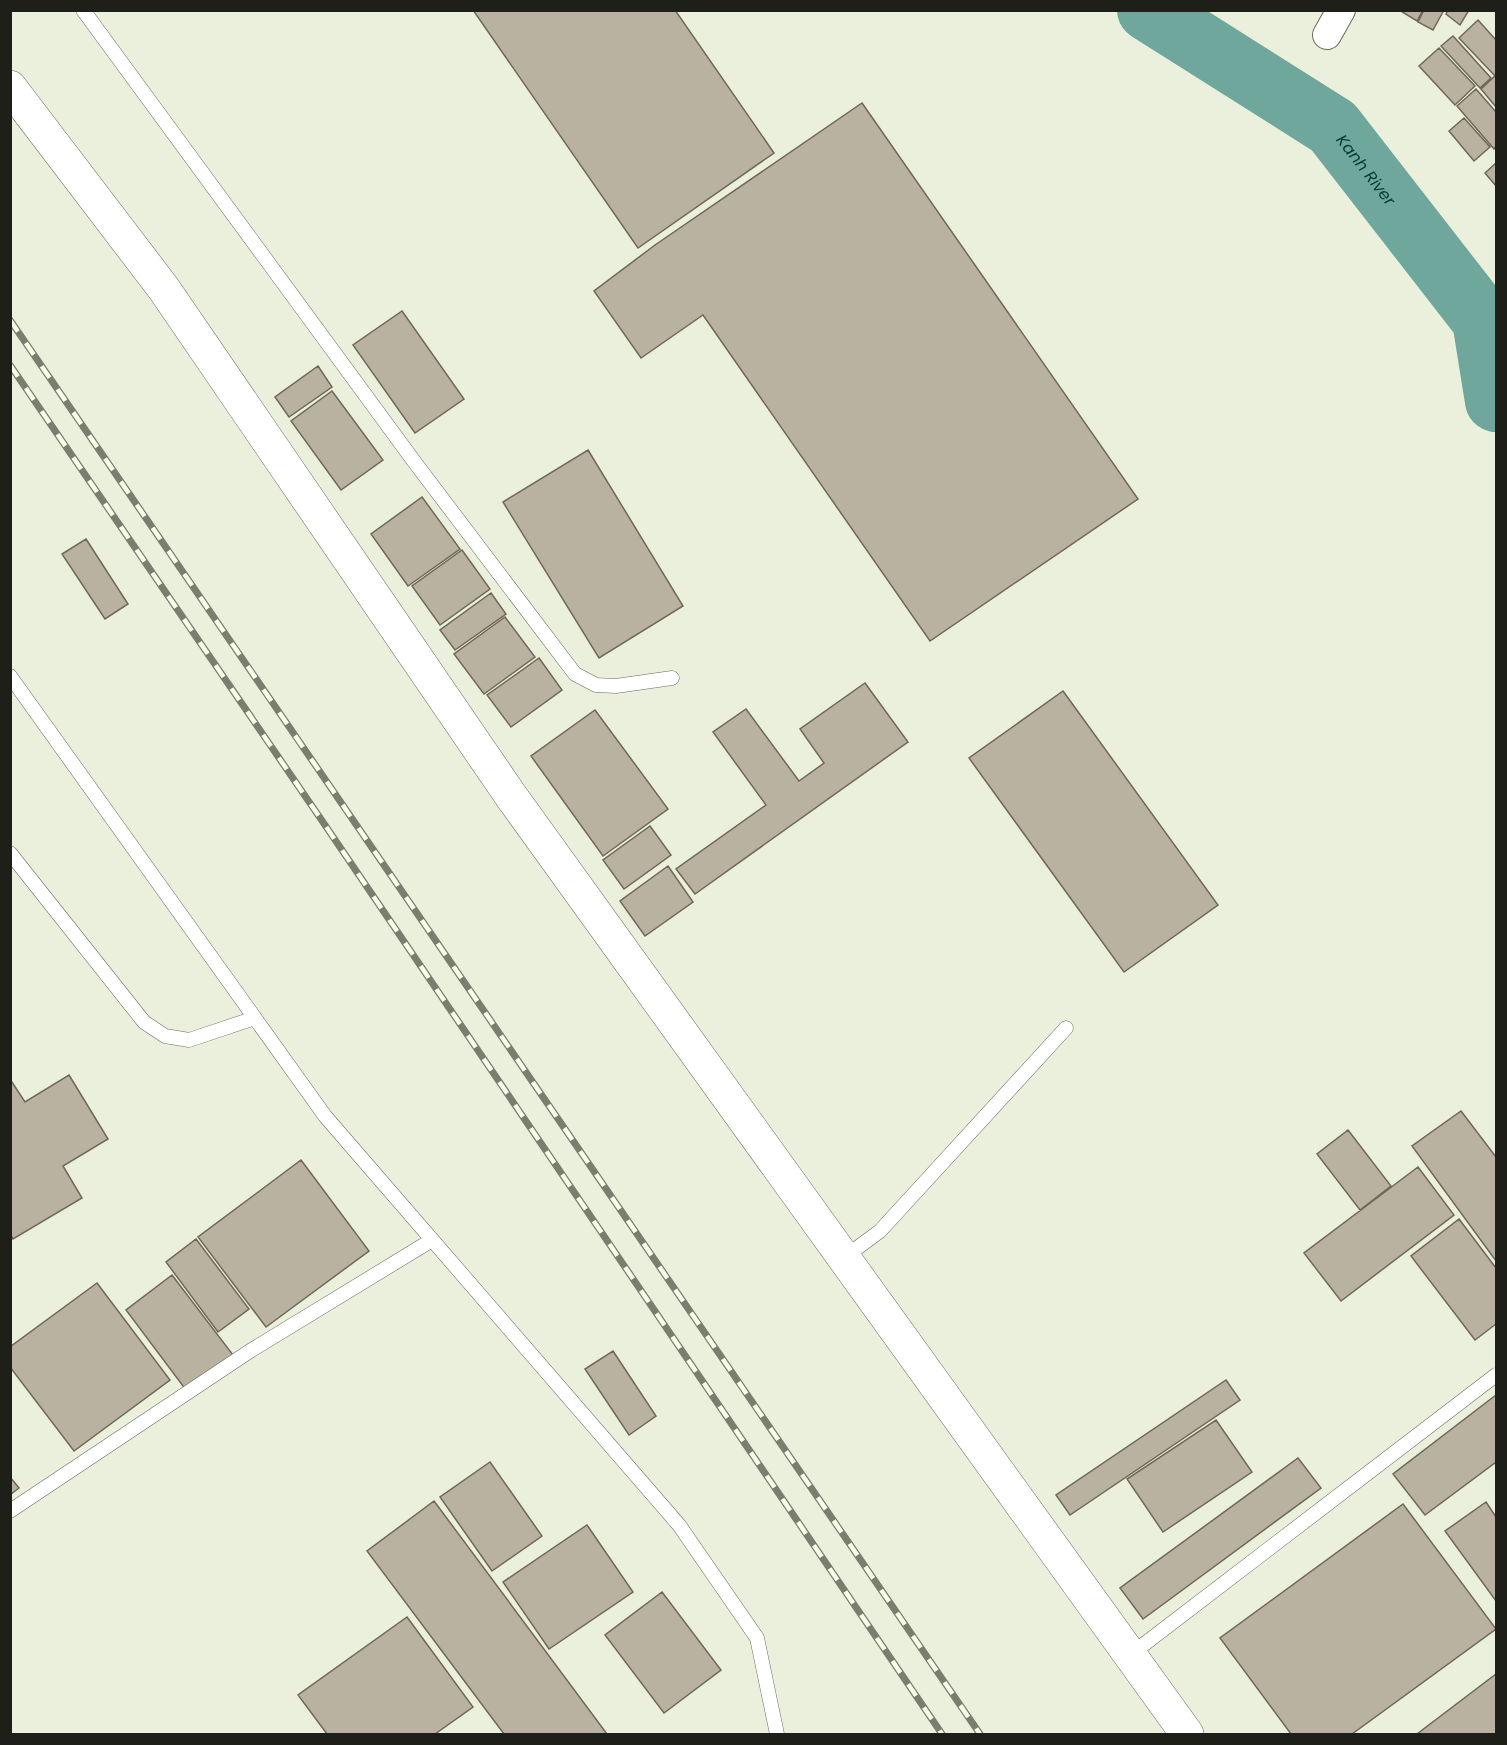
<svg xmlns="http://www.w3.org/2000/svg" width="1507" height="1745" font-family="Poppins,sans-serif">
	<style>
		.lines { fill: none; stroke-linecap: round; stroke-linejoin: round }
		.river { stroke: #6fa79c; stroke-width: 62 }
		.building { fill: #b9b2a1; stroke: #6f6859; stroke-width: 1.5 }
		.service-casing { stroke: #676b5b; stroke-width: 15 }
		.minor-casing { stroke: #676b5b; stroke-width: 30 }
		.tertiary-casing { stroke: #676b5b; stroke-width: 34 }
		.service { stroke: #fff; stroke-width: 14 }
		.minor { stroke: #fff; stroke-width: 28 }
		.tertiary { stroke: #fff; stroke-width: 33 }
		.rail-casing { stroke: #7a7e71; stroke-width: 7 }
		.rail { stroke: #f8fdea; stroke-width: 4.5; stroke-dasharray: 14; stroke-linecap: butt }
		.labels { text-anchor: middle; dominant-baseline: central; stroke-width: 4.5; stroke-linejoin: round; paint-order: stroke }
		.water-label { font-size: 16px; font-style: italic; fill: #053b33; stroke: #f8fdea }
	</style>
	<rect width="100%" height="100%" fill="#ebf0dd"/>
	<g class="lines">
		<!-- river -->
		<path class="river" id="s1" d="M1148 10 1333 127 1483 320 1496 401"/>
	</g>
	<!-- building -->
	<path class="building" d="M473 10H675L774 153 638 248Z
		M1399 10H1423L1417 21Z
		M1424 10H1444L1433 30 1418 22Z
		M1448 10H1469L1460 25 1446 14Z
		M1478 20 1496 40V75L1495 76 1459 38Z
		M1453 36 1491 78 1480 88 1441 46Z
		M1439 48 1475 86 1455 105 1419 66Z
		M1496 75V107L1481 89Z
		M1476 89 1496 112V146L1494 149 1457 106Z
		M862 103 1138 499 930 641 703 315 641 358 594 291 655 245Z
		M1464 118 1490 147 1474 161 1449 131Z
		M1496 163V186L1485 173Z
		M402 311 464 399 415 433 353 345Z
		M318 366 332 387 289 417 275 397Z
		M332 391 383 460 341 490 291 421Z
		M588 450 683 606 599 658 503 502Z
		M422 497 460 549 408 586 371 534Z
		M86 539 128 604 105 619 62 554Z
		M462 550 490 589 440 625 412 586Z
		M491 593 506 614 455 650 440 630Z
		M505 617 535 657 484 694 454 654Z
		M539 658 562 690 511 727 487 695Z
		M865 683 908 742 695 894 676 869 766 805 713 732 746 709 799 781 824 763 800 729Z
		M1063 691 1218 905 1124 972 969 758Z
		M595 710 668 809 603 856 531 756Z
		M650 826 671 855 624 889 603 860Z
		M668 866 693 902 645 936 620 901Z
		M69 1075 108 1139 63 1166 82 1198 13 1239 10 1234V1079L25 1102Z
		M1461 1111 1496 1157V1261L1412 1146Z
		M1348 1130 1391 1186 1360 1210 1317 1154Z
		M301 1160 369 1251 266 1327 198 1237Z
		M1418 1167 1454 1215 1341 1301 1304 1253Z
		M1459 1219 1496 1268V1324L1475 1340 1411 1256Z
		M196 1239 249 1309 218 1332 166 1262Z
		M172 1275 233 1355 186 1390 126 1310Z
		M97 1283 170 1380 74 1451 10 1367V1347Z
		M613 1351 656 1416 629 1435 585 1369Z
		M1226 1380 1240 1400 1070 1515 1056 1495Z
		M1496 1395V1462L1425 1515 1393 1474Z
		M1216 1420 1252 1472 1163 1532 1127 1479Z
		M1298 1458 1321 1488 1143 1619 1120 1588Z
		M490 1462 542 1536 492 1571 440 1497Z
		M10 1477 19 1488 10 1495Z
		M434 1501 607 1734H504L367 1551Z
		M1486 1502 1496 1517V1601L1445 1531Z
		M1403 1504 1496 1629 1352 1734H1291L1220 1638Z
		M587 1525 633 1592 549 1649 503 1582Z
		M662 1592 721 1670 664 1713 605 1635Z
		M407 1617 473 1707 435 1734H327L298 1695Z
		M1496 1674V1734H1417Z"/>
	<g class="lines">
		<defs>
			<path id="service" d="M83 10 413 460 575 674 596 685 616 686 672 678
				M10 676 325 1116 679 1525 757 1638 777 1734
				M10 853 144 1022 165 1036 189 1040 255 1018
				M845 1257 880 1231 1066 1028
				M10 1511 250 1351 432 1240
				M1130 1655 1496 1375"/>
			<path id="minor" d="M1327 35 1341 10"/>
			<path id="tertiary" d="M10 87 164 289 511 796 1187 1734"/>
		</defs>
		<!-- service casing -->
		<use href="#service" class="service-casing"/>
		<!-- minor casing -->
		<use href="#minor" class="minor-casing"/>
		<!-- tertiary casing -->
		<use href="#tertiary" class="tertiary-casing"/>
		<!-- service -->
		<use href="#service" class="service"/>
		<!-- minor -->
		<use href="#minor" class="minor"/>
		<!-- tertiary -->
		<use href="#tertiary" class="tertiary"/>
		<defs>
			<path id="rail" d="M10 320 980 1734
				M10 365 327 828 942 1734"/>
		</defs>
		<!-- rail casing -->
		<use href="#rail" class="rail-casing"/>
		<!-- rail -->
		<use href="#rail" class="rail"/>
	</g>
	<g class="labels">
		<!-- water labels -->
		<g class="water-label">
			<text stroke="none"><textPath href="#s1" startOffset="273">Kanh River</textPath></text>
		</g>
	</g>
	<!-- border -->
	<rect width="1507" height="1745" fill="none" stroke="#1d1f18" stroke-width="24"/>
</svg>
